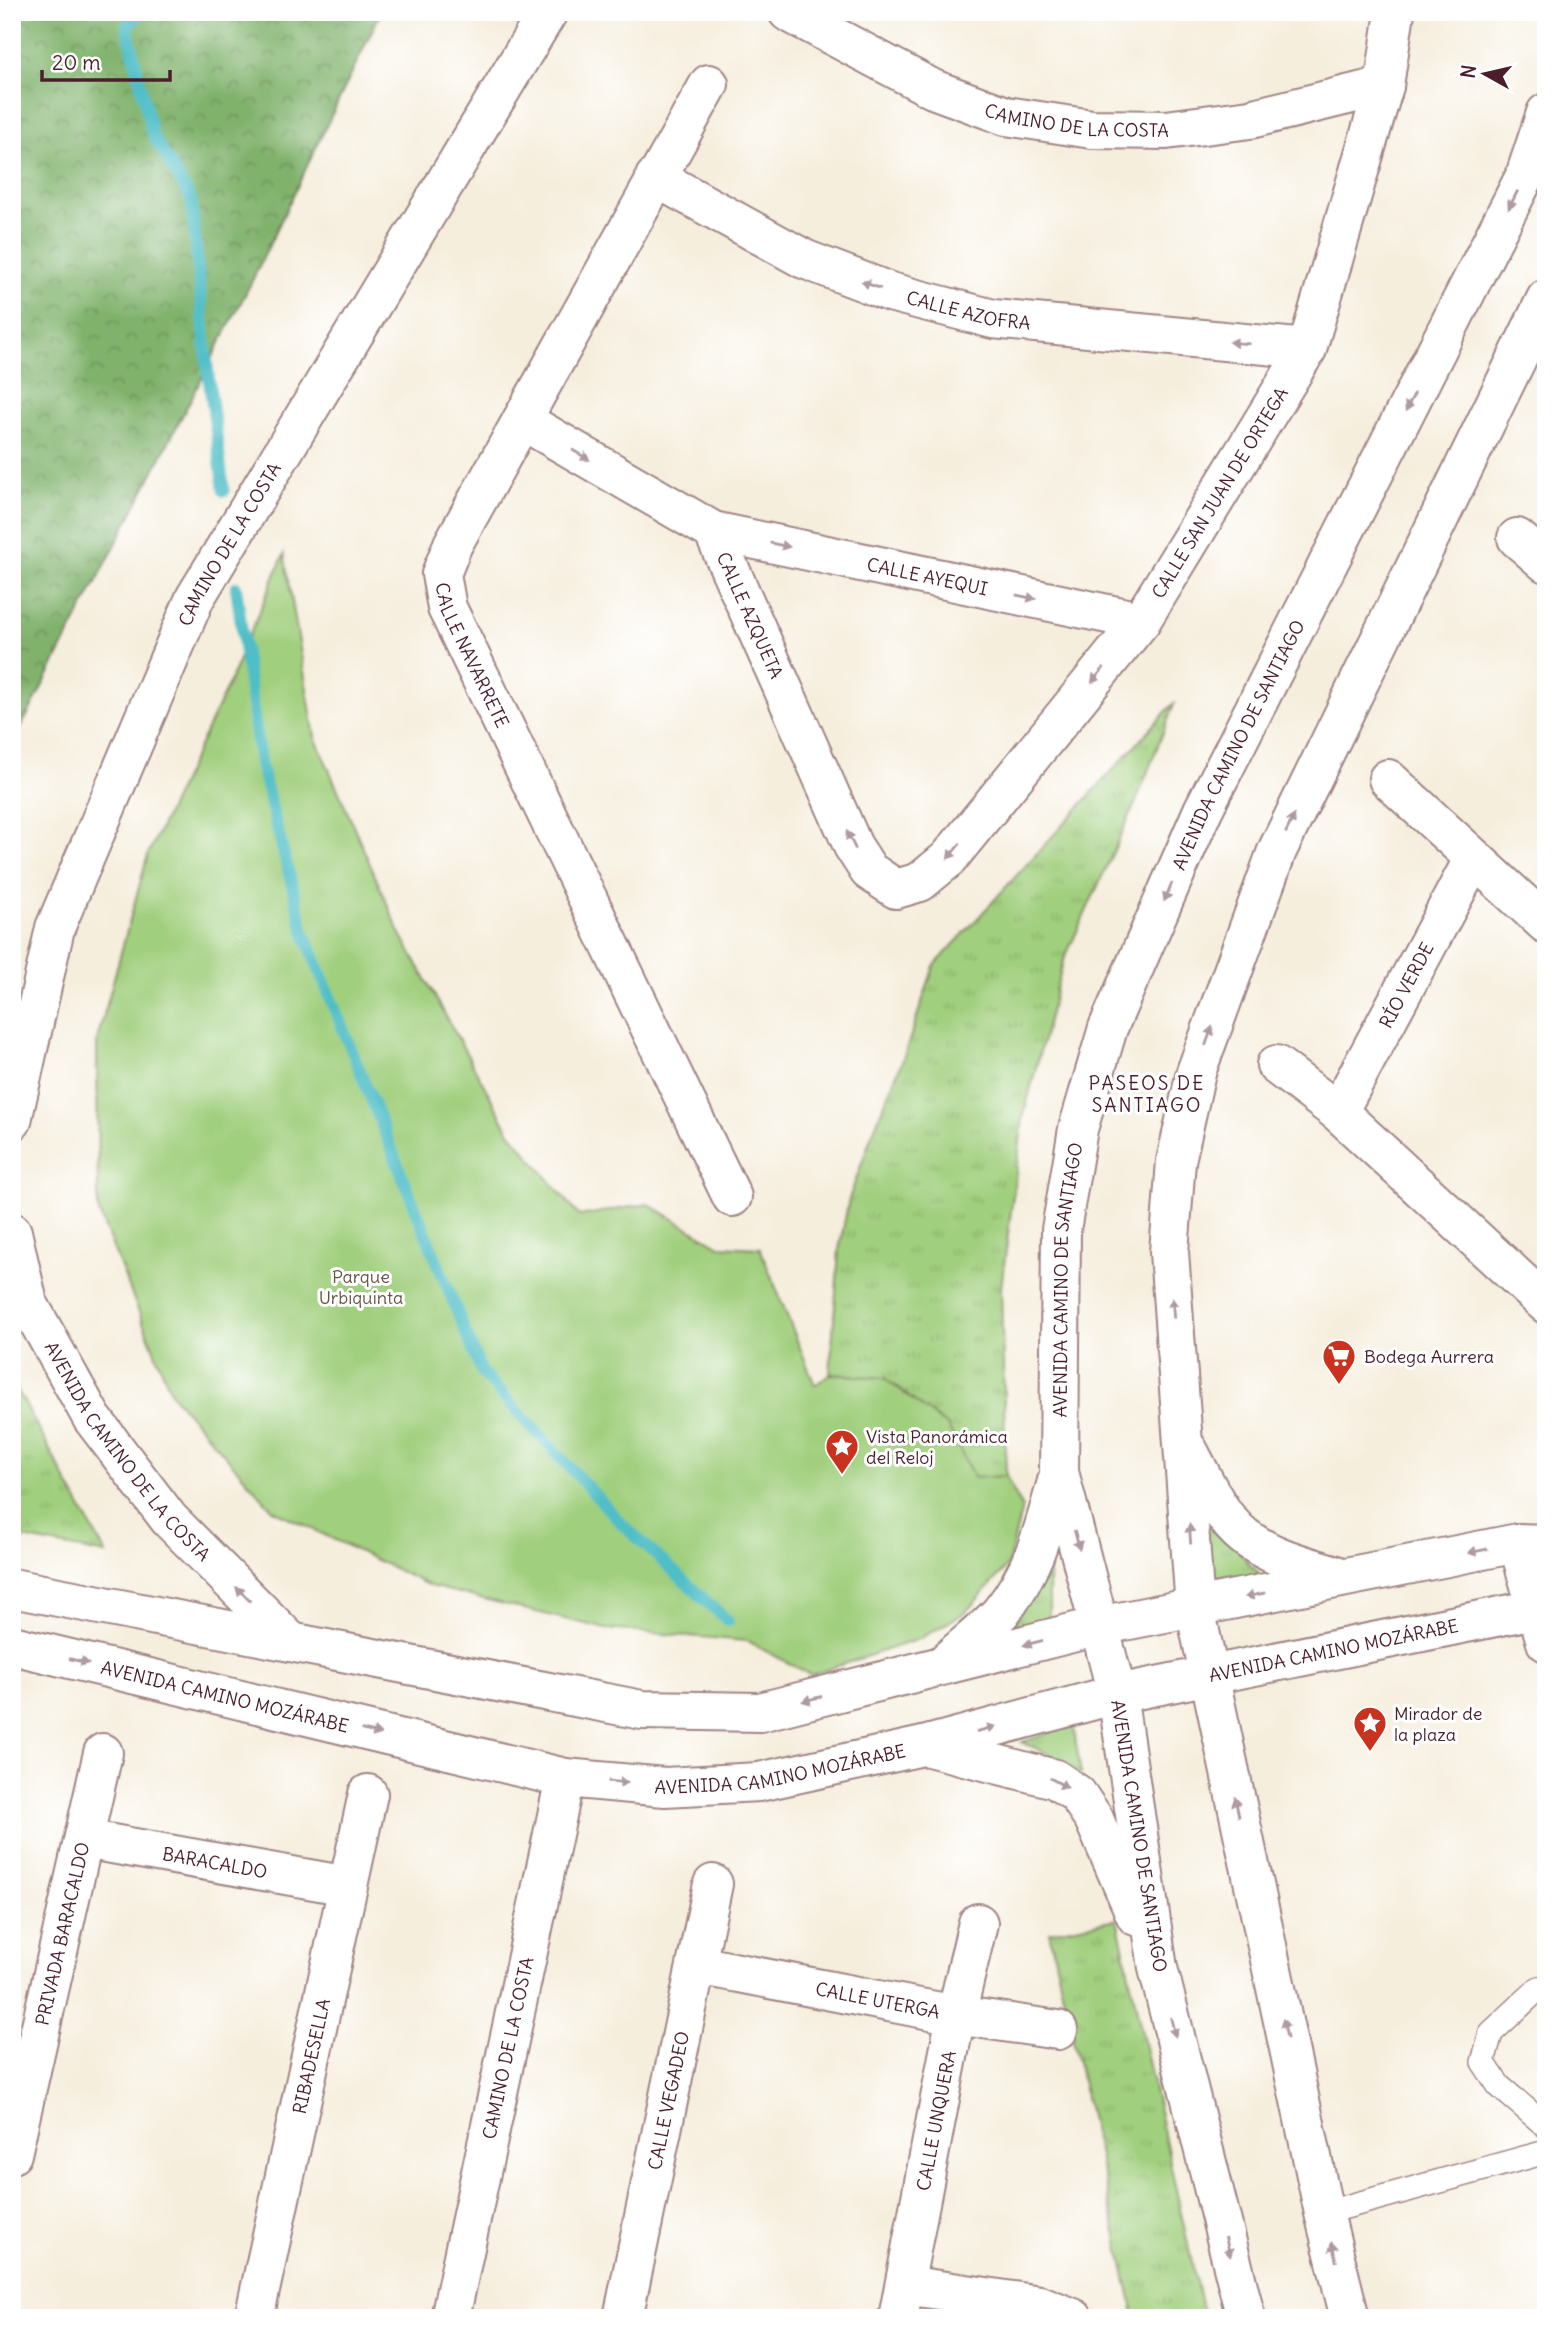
<svg xmlns="http://www.w3.org/2000/svg" width="1558" height="2330" font-family="Delius,sans-serif">
	<style>
		.grass { fill: url(#grass-tufts); stroke: #757754; stroke-width: 2 }
		.forest { fill: url(#forest-crowns); stroke: #65684c; stroke-width: 2 }
		.park { fill: #a0cf7d; stroke: #757754; stroke-width: 2 }
		.lines { fill: none; stroke-linecap: round; stroke-linejoin: round }
		.stream { stroke: #50bec7; stroke-width: 12 }
		.service-casing { stroke: #a08684; stroke-width: 26 }
		.minor-casing { stroke: #a08684; stroke-width: 42 }
		.service { stroke: #fff; stroke-width: 23 }
		.minor { stroke: #fff; stroke-width: 38 }
		.oneway { fill: #ae9aa0 }
		.labels { text-anchor: middle; dominant-baseline: central; stroke-width: 6; stroke-linejoin: round; paint-order: stroke }
		.street-label { font-size: 18px; fill: #4a1f2b; stroke: #fff }
		.park-label { font-size: 18px; fill: #645444; stroke: #fff }
		.poi-label { font-size: 18px; fill: #4a1f2b; stroke: #fff; text-anchor: start }
		.neighbourhood-label { font-size: 19px; letter-spacing: 2px; fill: #4a1f2b; stroke: #fff }
	</style>
	<defs>
		<pattern id="grass-tufts" width="24" height="20" patternUnits="userSpaceOnUse" patternTransform="scale(1.75)"><rect width="24" height="20" fill="#a0cf7d"/><path d="M3 7l-1-3M5 7V3M7 7l1-3M15 17l-1-3M17 17v-4M19 17l1-3" fill="none" stroke="#8bb16c"/></pattern>
		<pattern id="forest-crowns" width="20" height="18" patternUnits="userSpaceOnUse" patternTransform="scale(1.75)"><rect width="20" height="18" fill="#80b26c"/><path d="M2 6a3 3 0 1 1 6 0M12 15a3 3 0 1 1 6 0" fill="none" stroke="#6b9059"/></pattern>
	</defs>
	<rect width="100%" height="100%" fill="#fff"/>
	<filter id="ink" filterUnits="userSpaceOnUse"><feTurbulence type="fractalNoise" baseFrequency=".0143" numOctaves="2"/><feDisplacementMap in="SourceGraphic" scale="14" xChannelSelector="R" yChannelSelector="G"/><feConvolveMatrix kernelMatrix="1 2 1 2 8 2 1 2 1" color-interpolation-filters="sRGB"/></filter>
	<filter id="wash" filterUnits="userSpaceOnUse"><feTurbulence type="fractalNoise" baseFrequency=".00686" numOctaves="4" result="noise"/><feDisplacementMap in="SourceGraphic" scale="28" xChannelSelector="R" yChannelSelector="G"/><feGaussianBlur stdDeviation="1.57" result="paint"/><feColorMatrix in="noise" values="0 0 0 0 0 0 0 0 0 0 0 0 0 0 0 0 0 1.4 0 .05"/><feComposite in="paint" operator="in"/></filter>
	<g filter="url(#wash)">
		<rect width="100%" height="100%" fill="#f6eedd"/>
		<!-- grass -->
		<path class="grass" d="M1175 702 1135 804 1063 962 1023 1118 1001 1288 1006 1476 974 1478 948 1427 884 1378 830 1374 839 1250 849 1199 871 1137 903 1059 934 966Z
			M12 1380 106 1554 12 1536Z
			M1203 1513 1225 1535 1261 1577 1212 1591Z
			M1049 1563V1625L1006 1638Z
			M1073 1724 1081 1774 1055 1757 1022 1742Z
			M1117 1919 1204 2318H1135L1049 1932Z"/>
		<!-- forest -->
		<path class="forest" d="M12 12H381L252 281 12 745Z"/>
		<!-- park -->
		<path class="park" d="M284 554 315 737 398 929 509 1131 579 1216 648 1204 720 1246 760 1248 815 1385 830 1374 884 1378 948 1427 974 1478 1006 1476 1022 1508 1008 1565 966 1612 919 1639 811 1675 747 1641 606 1629 430 1586 273 1510 172 1395 98 1210 97 1040 148 854 229 683Z"/>
		<g class="lines">
			<!-- stream -->
			<path class="stream" d="M143 12 127 26 152 134 191 199 209 381 224 491
				M236 587 260 763 305 935 482 1373 624 1526 728 1621"/>
		</g>
	</g>
	<g filter="url(#ink)">
		<g class="lines">
			<defs>
				<path id="service" d="M1546 1987 1539 1988 1491 2033 1483 2062 1499 2086 1546 2126
					M1324 2213 1546 2152"/>
				<g id="minor">
					<path id="s1" d="M788 12 933 89 1006 116 1092 129 1166 130 1250 119 1384 86"/>
					<path id="s2" d="M709 84 453 544 441 574 447 608 732 1197"/>
					<path id="s3" d="M655 177 804 259 890 292 993 319 1307 349"/>
					<path id="s4" d="M522 420 713 531 853 846 869 871 896 889 920 882 948 859 1141 621 1307 349 1384 86 1395 12"/>
					<path id="s5" d="M713 531 1141 621"/>
					<path d="M1517 538 1546 563"/>
					<path d="M1388 779 1546 924"/>
					<path d="M1276 1065 1338 1112 1546 1304"/>
					<path id="s6" d="M1338 1112 1474 858"/>
					<path id="s7" d="M12 1121 55 928 195 598 548 12"/>
					<path id="s8" d="M12 1232 28 1303 92 1418 169 1519 291 1642"/>
					<path d="M1188 1450C1204 1479 1219 1517 1245 1537 1273 1559 1309 1566 1342 1577"/>
					<path d="M1518 1543 1546 1642"/>
					<path d="M12 1588 642 1710 760 1712 1099 1626 1518 1543 1546 1544"/>
					<path id="s9" d="M12 1645 565 1778 665 1787 759 1782 923 1746 1117 1694 1535 1609 1546 1600"/>
					<path d="M945 1663C963 1646 985 1630 1001 1612 1035 1570 1045 1524 1059 1474"/>
					<path d="M925 1746 1055 1779 1077 1794 1094 1819 1136 1916"/>
					<path id="s10" d="M84 1839 348 1886"/>
					<path id="s11" d="M697 1965 956 2015 1058 2030"/>
					<path id="s12" d="M12 2154 103 1753"/>
					<path d="M905 2285 1040 2305 1073 2318"/>
					<path id="s13" d="M254 2318 368 1794"/>
					<path id="s14" d="M450 2318 565 1778"/>
					<path id="s15" d="M623 2318 713 1884"/>
					<path id="s16" d="M898 2318 956 2015 978 1923"/>
					<path id="s17" d="M1246 2318 1158 1968 1117 1694 1059 1472 1061 1230 1078 1129 1108 1028 1203 810 1525 176 1546 113"/>
					<path d="M1350 2318 1324 2213 1195 1608 1169 1252 1176 1161 1196 1072 1277 851 1546 299"/>
				</g>
			</defs>
			<!-- service casing -->
			<use href="#service" class="service-casing"/>
			<!-- minor casing -->
			<use href="#minor" class="minor-casing"/>
			<!-- service -->
			<use href="#service" class="service"/>
			<!-- minor -->
			<use href="#minor" class="minor"/>
		</g>
		<!-- one-way arrows -->
		<defs><path id="oneway-solid" d="M-6-.8H1V-3.2L6.5 0L1 3.2V.8H-6Z" transform="scale(1.75)"/></defs>
		<g class="oneway">
			<use href="#oneway-solid" transform="translate(1513 200) rotate(117)"/>
			<use href="#oneway-solid" transform="translate(871 285) rotate(-159)"/>
			<use href="#oneway-solid" transform="translate(1239 343) rotate(-175)"/>
			<use href="#oneway-solid" transform="translate(1410 402) rotate(117)"/>
			<use href="#oneway-solid" transform="translate(581 455) rotate(30)"/>
			<use href="#oneway-solid" transform="translate(780 545) rotate(12)"/>
			<use href="#oneway-solid" transform="translate(1026 597) rotate(12)"/>
			<use href="#oneway-solid" transform="translate(1098 675) rotate(129)"/>
			<use href="#oneway-solid" transform="translate(1290 824) rotate(-64)"/>
			<use href="#oneway-solid" transform="translate(851 840) rotate(-116)"/>
			<use href="#oneway-solid" transform="translate(954 851) rotate(130)"/>
			<use href="#oneway-solid" transform="translate(1168 892) rotate(113)"/>
			<use href="#oneway-solid" transform="translate(1209 1036) rotate(-70)"/>
			<use href="#oneway-solid" transform="translate(1173 1308) rotate(-94)"/>
			<use href="#oneway-solid" transform="translate(1190 1534) rotate(-94)"/>
			<use href="#oneway-solid" transform="translate(1077 1540) rotate(75)"/>
			<use href="#oneway-solid" transform="translate(1478 1551) rotate(169)"/>
			<use href="#oneway-solid" transform="translate(243 1594) rotate(-135)"/>
			<use href="#oneway-solid" transform="translate(1255 1595) rotate(168)"/>
			<use href="#oneway-solid" transform="translate(1033 1643) rotate(166)"/>
			<use href="#oneway-solid" transform="translate(79 1661) rotate(13)"/>
			<use href="#oneway-solid" transform="translate(812 1699) rotate(166)"/>
			<use href="#oneway-solid" transform="translate(986 1729) rotate(-15)"/>
			<use href="#oneway-solid" transform="translate(371 1732) rotate(13)"/>
			<use href="#oneway-solid" transform="translate(618 1782) rotate(5)"/>
			<use href="#oneway-solid" transform="translate(1059 1783) rotate(29)"/>
			<use href="#oneway-solid" transform="translate(1237 1807) rotate(-102)"/>
			<use href="#oneway-solid" transform="translate(1173 2027) rotate(76)"/>
			<use href="#oneway-solid" transform="translate(1285 2029) rotate(-102)"/>
			<use href="#oneway-solid" transform="translate(1228 2247) rotate(76)"/>
			<use href="#oneway-solid" transform="translate(1334 2252) rotate(-104)"/>
		</g>
	</g>
	<!-- icons -->
	<defs>
		<symbol id="supermarket-pin" viewBox="-11 -11 22 30"><path d="M0 17L-7.5 6A9.5 9.5 0 1 1 7.5 6Z" fill="#c8321e" stroke="#fff"/><path d="M-6-5.5h2.5l.6 2H6L4.5 2H-2.5L-4.4-4H-6ZM-1.5 3.2a1.3 1.3 0 1 0 .1 0ZM3 3.2a1.3 1.3 0 1 0 .1 0Z" fill="#fff"/></symbol>
		<symbol id="sight-pin" viewBox="-11 -11 22 30"><path d="M0 17L-7.5 6A9.5 9.5 0 1 1 7.5 6Z" fill="#c8321e" stroke="#fff"/><path d="M0-6L1.8-2.2L6-1.7L2.9 1.2L3.7 5.4L0 3.3L-3.7 5.4L-2.9 1.2L-6-1.7L-1.8-2.2Z" fill="#fff"/></symbol>
	</defs>
	<g fill-rule="evenodd">
		<use href="#supermarket-pin" x="1320" y="1337" width="38" height="52"/>
		<use href="#sight-pin" x="823" y="1427" width="38" height="52"/>
		<use href="#sight-pin" x="1351" y="1704" width="38" height="52"/>
	</g>
	<g class="labels">
		<!-- street labels -->
		<g class="street-label">
			<text stroke="none"><textPath href="#s1" startOffset="313">CAMINO DE LA COSTA</textPath></text>
			<text stroke="none"><textPath href="#s3" startOffset="343">CALLE AZOFRA</textPath></text>
			<text stroke="none"><textPath href="#s4" startOffset="1146">CALLE SAN JUAN DE ORTEGA</textPath></text>
			<text stroke="none"><textPath href="#s7" startOffset="620">CAMINO DE LA COSTA</textPath></text>
			<text stroke="none"><textPath href="#s5" startOffset="219">CALLE AYEQUI</textPath></text>
			<text stroke="none"><textPath href="#s4" startOffset="313">CALLE AZQUETA</textPath></text>
			<text stroke="none"><textPath href="#s2" startOffset="646">CALLE NAVARRETE</textPath></text>
			<text stroke="none"><textPath href="#s17" startOffset="1629">AVENIDA CAMINO DE SANTIAGO</textPath></text>
			<text stroke="none"><textPath href="#s6" startOffset="144">RÍO VERDE</textPath></text>
			<text stroke="none"><textPath href="#s17" startOffset="1060">AVENIDA CAMINO DE SANTIAGO</textPath></text>
			<text stroke="none"><textPath href="#s8" startOffset="252">AVENIDA CAMINO DE LA COSTA</textPath></text>
			<text stroke="none"><textPath href="#s9" startOffset="1353">AVENIDA CAMINO MOZÁRABE</textPath></text>
			<text stroke="none"><textPath href="#s9" startOffset="219">AVENIDA CAMINO MOZÁRABE</textPath></text>
			<text stroke="none"><textPath href="#s9" startOffset="786">AVENIDA CAMINO MOZÁRABE</textPath></text>
			<text transform="translate(1139 1836) rotate(81)">AVENIDA CAMINO DE SANTIAGO</text>
			<text stroke="none"><textPath href="#s10" startOffset="133">BARACALDO</textPath></text>
			<text stroke="none"><textPath href="#s12" startOffset="226">PRIVADA BARACALDO</textPath></text>
			<text stroke="none"><textPath href="#s11" startOffset="184">CALLE UTERGA</textPath></text>
			<text stroke="none"><textPath href="#s14" startOffset="276">CAMINO DE LA COSTA</textPath></text>
			<text stroke="none"><textPath href="#s13" startOffset="268">RIBADESELLA</textPath></text>
			<text stroke="none"><textPath href="#s15" startOffset="222">CALLE VEGADEO</textPath></text>
			<text stroke="none"><textPath href="#s16" startOffset="201">CALLE UNQUERA</textPath></text>
		</g>
		<!-- park labels -->
		<g class="park-label">
			<text x="361" y="1276">Parque<tspan x="361" dy="21">Urbiquinta</tspan></text>
		</g>
		<!-- poi labels -->
		<g class="poi-label">
			<text x="1364" y="1356">Bodega Aurrera</text>
			<text x="866" y="1436">Vista Panorámica<tspan x="866" dy="21">del Reloj</tspan></text>
			<text x="1394" y="1713">Mirador de<tspan x="1394" dy="21">la plaza</tspan></text>
		</g>
		<!-- neighbourhood labels -->
		<g class="neighbourhood-label">
			<text x="1147" y="1083">PASEOS DE<tspan x="1147" dy="22">SANTIAGO</tspan></text>
		</g>
	</g>
	<!-- margin -->
	<rect width="1558" height="2330" fill="none" stroke="#fff" stroke-width="42"/>
	<!-- north arrow -->
	<g transform="translate(1485 74) rotate(278)" stroke="#ffffff" stroke-width="5" paint-order="stroke">
	<path d="M0-5L12 26L0 18L-12 26Z" fill="#4a1f2b"/>
	<text y="-10" font-size="19" font-weight="bold" text-anchor="middle" fill="#4a1f2b">N</text>
	</g>
	<!-- scale -->
	<path d="M42 70v10h128v-10" fill="none" stroke="#4a1f2b" stroke-width="3.5"/>
	<text x="52" y="70" font-size="21" fill="#4a1f2b" stroke="#ffffff" stroke-width="5" paint-order="stroke">20 m</text>
</svg>
